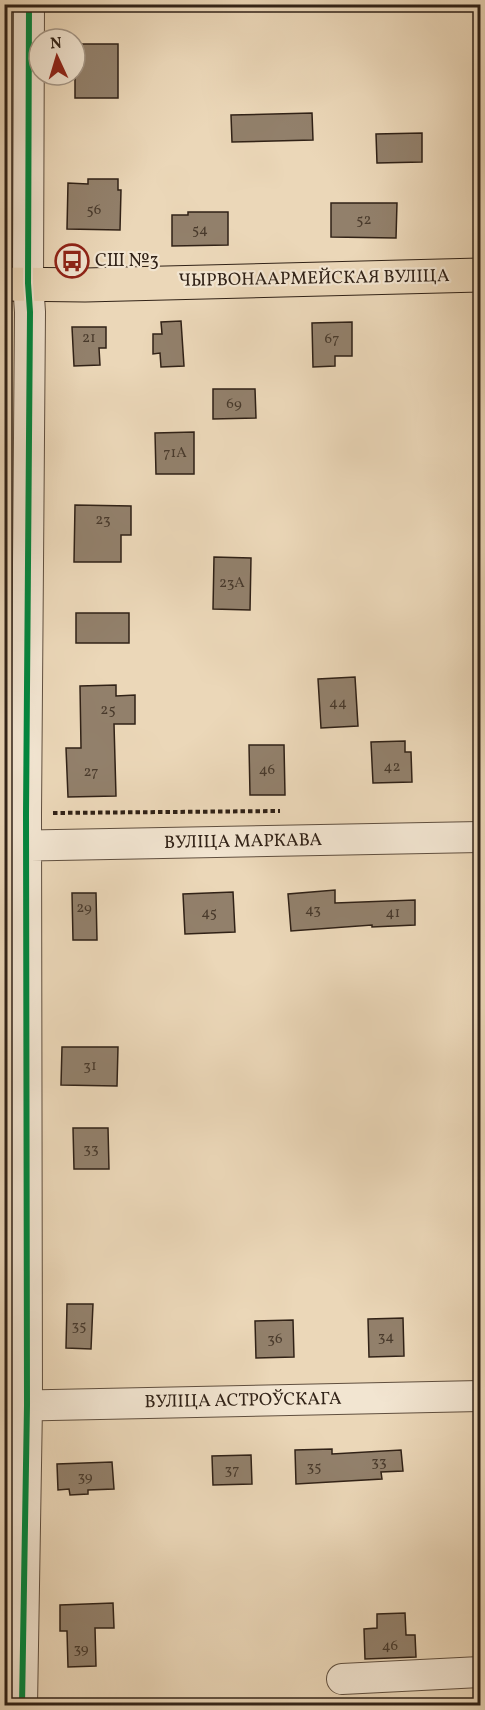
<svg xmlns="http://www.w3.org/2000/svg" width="485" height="1710" font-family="Vollkorn,serif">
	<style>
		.building { fill: #92806b; stroke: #312217; stroke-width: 1.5 }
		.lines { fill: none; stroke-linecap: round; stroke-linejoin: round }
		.minor-casing { stroke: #604f3f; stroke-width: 32 }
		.major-casing { stroke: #312217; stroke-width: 35 }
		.path { stroke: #312217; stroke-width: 4; stroke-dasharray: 4.5 3; stroke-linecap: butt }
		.minor { stroke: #f2e5d1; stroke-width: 30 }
		.major { stroke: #ebd7b8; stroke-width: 33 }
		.cycleway-casing { stroke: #f2e5d1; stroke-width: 10 }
		.cycleway { stroke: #00873e; stroke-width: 6 }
		.labels { text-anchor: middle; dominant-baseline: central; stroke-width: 4.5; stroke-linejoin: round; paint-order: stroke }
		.number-label { font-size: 15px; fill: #493a2c }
		.poi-label { font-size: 18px; fill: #312217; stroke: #f2e5d1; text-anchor: start }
		.street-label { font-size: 18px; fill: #312217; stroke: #f2e5d1 }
	</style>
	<rect width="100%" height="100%" fill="#ebd7b8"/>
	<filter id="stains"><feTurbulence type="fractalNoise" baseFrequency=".00333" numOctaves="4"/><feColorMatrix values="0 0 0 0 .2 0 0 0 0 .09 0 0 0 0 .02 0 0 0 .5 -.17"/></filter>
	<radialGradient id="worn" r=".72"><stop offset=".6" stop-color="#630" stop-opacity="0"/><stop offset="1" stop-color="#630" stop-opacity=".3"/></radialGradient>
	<!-- building -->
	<path class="building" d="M75 44H118V98H75Z
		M312 113 313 140 232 142 231 115Z
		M422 133V162L377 163 376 134Z
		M88 179H118V190H121L120 230 67 229 68 183 88 184Z
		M331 203H397L396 238 331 237Z
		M188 212H228V245L172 246V215H188Z
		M181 321 184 366 161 367 160 353 153 354V334H162L161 322Z
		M352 322V356H335V366L313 367 312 323Z
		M72 327H106V348H99L100 365 74 366Z
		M213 389H255L256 418 213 419Z
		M194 432V474H156L155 433Z
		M75 505 131 506V535H121V562H74Z
		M214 557 251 558 250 610 213 609Z
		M76 613H129V643H76Z
		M355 677 358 726 321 728 318 679Z
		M116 685V696L135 695V724H114L116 796 68 797 66 748H81L80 686Z
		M405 741V752H411L412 782 373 783 371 742Z
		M249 745H284L285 795H250Z
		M335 890V903L415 900V925L372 927V925L291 931 288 894Z
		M233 892 235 932 185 934 183 894Z
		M72 893H96L97 940H73Z
		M62 1047H118L117 1086 61 1085Z
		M73 1128H108L109 1169H74Z
		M67 1304H93L91 1349 66 1348Z
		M403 1318 404 1356 369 1357 368 1319Z
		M293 1320 294 1357 256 1358 255 1321Z
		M332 1449V1454L401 1450 403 1471 381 1472 382 1479 296 1484 295 1450Z
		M251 1455 252 1484 213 1485 212 1456Z
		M112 1462 114 1489 88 1490V1494L70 1495 69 1489 58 1490 57 1464Z
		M113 1603 114 1628H95L96 1666 68 1667 67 1631H60V1605Z
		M405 1613 406 1635H415L416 1657 365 1659 364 1629 377 1628V1614Z"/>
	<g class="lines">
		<defs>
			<path id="minor" d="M4 846 480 837
				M4 1406 480 1396
				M342 1679 480 1672
				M22 1706 27 1405 26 814 30 312 28 283 29 4"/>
			<path id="major" d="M4 284 85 285 480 275"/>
		</defs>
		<!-- minor casing -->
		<use href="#minor" class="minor-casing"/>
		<!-- major casing -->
		<use href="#major" class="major-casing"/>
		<!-- path -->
		<path class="path" d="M53 813 280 811"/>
		<!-- minor -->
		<use href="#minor" class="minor"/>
		<!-- major -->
		<use href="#major" class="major"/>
		<defs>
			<path id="cycleway" d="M22 1706 27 1405 26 814 30 312 28 283 29 4"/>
		</defs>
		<!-- cycleway casing -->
		<use href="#cycleway" class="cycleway-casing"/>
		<!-- cycleway -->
		<use href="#cycleway" class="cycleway"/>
	</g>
	<!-- icons -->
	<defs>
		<symbol id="bus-ring" viewBox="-11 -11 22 22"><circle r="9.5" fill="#f2e5d1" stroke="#8f2418" stroke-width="1.5"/><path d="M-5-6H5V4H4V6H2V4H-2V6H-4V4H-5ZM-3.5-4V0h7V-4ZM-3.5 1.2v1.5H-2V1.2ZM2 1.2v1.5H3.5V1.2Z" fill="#8f2418"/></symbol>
	</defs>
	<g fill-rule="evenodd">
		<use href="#bus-ring" x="53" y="242" width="38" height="38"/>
	</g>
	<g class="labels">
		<!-- number labels -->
		<g class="number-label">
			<text x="94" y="210">56</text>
			<text x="364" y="220">52</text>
			<text x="200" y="230">54</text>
			<text x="89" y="338">21</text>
			<text x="332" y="339">67</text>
			<text x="234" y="404">69</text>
			<text x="175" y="453">71А</text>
			<text x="103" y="520">23</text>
			<text x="232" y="583">23А</text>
			<text x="338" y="703">44</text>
			<text x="108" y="710">25</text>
			<text x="392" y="767">42</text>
			<text x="267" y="770">46</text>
			<text x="91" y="772">27</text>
			<text x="84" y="908">29</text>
			<text x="313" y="910">43</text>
			<text x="209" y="913">45</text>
			<text x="393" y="913">41</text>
			<text x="90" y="1066">31</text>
			<text x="91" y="1149">33</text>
			<text x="79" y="1326">35</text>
			<text x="386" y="1337">34</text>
			<text x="275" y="1339">36</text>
			<text x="379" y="1462">33</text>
			<text x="314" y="1467">35</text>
			<text x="232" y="1470">37</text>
			<text x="85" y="1477">39</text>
			<text x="390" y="1646">46</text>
			<text x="81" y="1649">39</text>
		</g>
		<!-- poi labels -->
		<g class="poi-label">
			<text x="95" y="261">СШ №3</text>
		</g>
		<!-- street labels -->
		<g class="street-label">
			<text transform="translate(314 279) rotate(-1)">ЧЫРВОНААРМЕЙСКАЯ ВУЛІЦА</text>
			<text transform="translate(243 842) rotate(-1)">ВУЛІЦА МАРКАВА</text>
			<text transform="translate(243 1401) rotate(-1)">ВУЛІЦА АСТРОЎСКАГА</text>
		</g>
	</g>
	<!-- margin -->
	<rect width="485" height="1710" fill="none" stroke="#ebd7b8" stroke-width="24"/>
	<rect x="6" y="6" width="473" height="1698" fill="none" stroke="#312217" stroke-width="3"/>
	<rect x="12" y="12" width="461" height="1686" fill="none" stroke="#312217" stroke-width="1.5"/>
	<!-- north arrow -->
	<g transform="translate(57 57) rotate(356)"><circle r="28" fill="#f2e5d1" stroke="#a59787" stroke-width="1.5"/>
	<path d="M0-4.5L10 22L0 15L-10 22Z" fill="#8f2418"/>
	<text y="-9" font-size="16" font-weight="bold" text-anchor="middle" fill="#312217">N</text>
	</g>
	<rect width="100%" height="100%" filter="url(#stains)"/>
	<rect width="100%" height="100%" fill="url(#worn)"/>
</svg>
